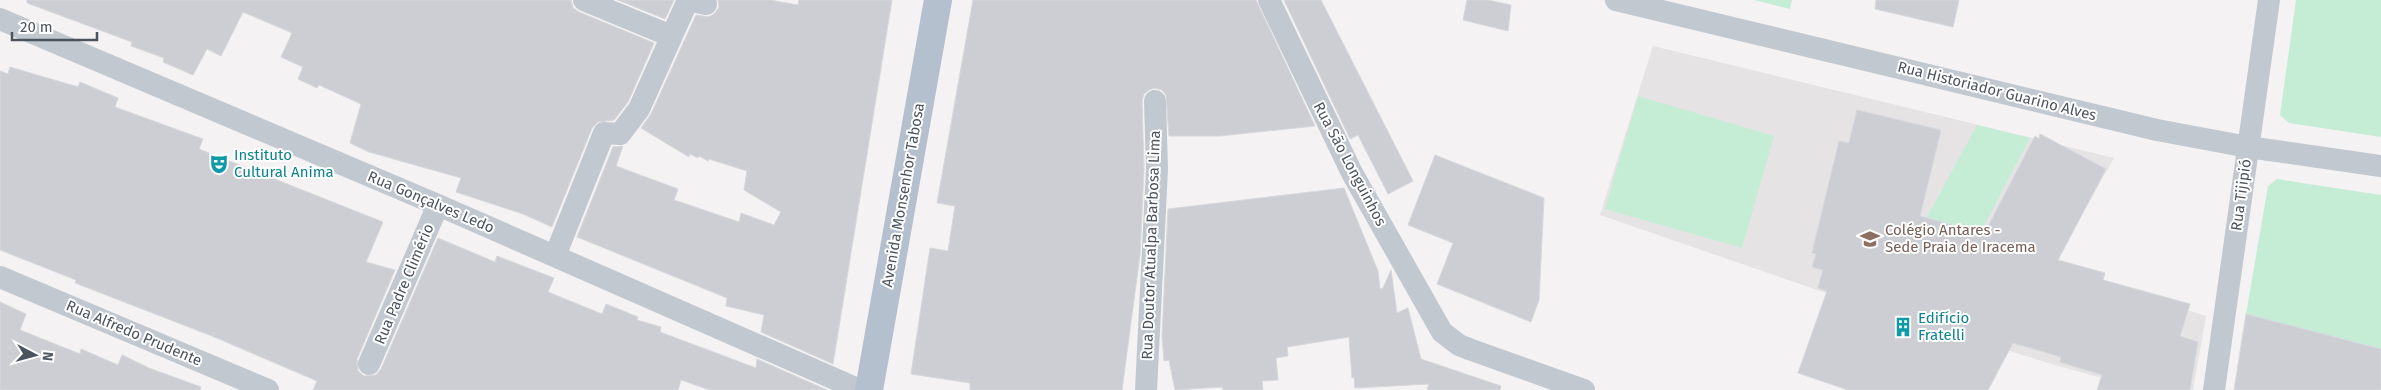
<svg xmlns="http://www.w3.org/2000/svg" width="2381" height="390" font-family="'Fira Sans',sans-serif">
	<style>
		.education { fill: #e5e3e3 }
		.green { fill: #c5edd6 }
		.building { fill: #ccced4; stroke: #d6d8dc }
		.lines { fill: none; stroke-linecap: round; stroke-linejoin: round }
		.street { stroke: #c1c8cf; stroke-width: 22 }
		.primary { stroke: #b4c0ce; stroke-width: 28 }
		.labels { text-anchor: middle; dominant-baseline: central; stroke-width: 4; stroke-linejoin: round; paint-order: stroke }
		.street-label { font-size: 15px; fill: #4b545e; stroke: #fff }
		.culture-label { font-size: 15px; fill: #0d838f; stroke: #fff; text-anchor: start }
		.education-label { font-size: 15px; fill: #785e54; stroke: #fff; text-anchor: start }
	</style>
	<rect width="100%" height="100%" fill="#f4f2f2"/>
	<!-- education -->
	<path class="education" d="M1653 46 2114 158 2052 267 2206 316 2193 390H2144L2055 365 1861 305 1600 215Z"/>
	<!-- green -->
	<path class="green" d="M1754 0H1792L1790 9Z
		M2296 0H2381V137L2289 123 2280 115Z
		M1638 96 1774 136 1742 248 1605 209Z
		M1977 125 2030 138 1977 239 1927 217Z
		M2277 179 2381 195V349L2246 314 2268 186Z"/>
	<!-- building -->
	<path class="building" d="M27 0H571L573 8 579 12 654 43 628 102 614 120 598 122 592 128 552 227 523 214 456 192 461 178 369 152 350 143 361 104 319 85 317 88 298 79 303 67 281 57 292 33 243 12 221 56 207 49 193 75 163 62 164 58 131 46 132 42 27 3Z
		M618 0H674L665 19Z
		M718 0H770L798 5 799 0H892L833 364 761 332 764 315 726 306 727 298 577 237 613 147 623 146 616 166 678 189 674 200 739 222 741 213 774 225 781 212 744 190 747 171 709 159 708 161 699 156 698 158 690 154 689 157 641 128 651 114 696 15 709 17 715 13 719 7Z
		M973 0H1256L1315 126 1220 136H1169L1166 95 1162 90 1155 88 1149 90 1144 94 1142 101 1144 169 1140 255 1122 390H970V383L911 374 930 248 948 251 955 206 937 203Z
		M1284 0H1321L1413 181 1388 194 1358 135 1350 139Z
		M1467 0H1488L1511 5 1508 31 1463 20Z
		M1876 0H1959L1953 27 1875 9Z
		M10 67 78 87 80 82 118 98 115 107 203 139 199 149 383 222 366 262 395 270 357 359 358 371 364 376 376 375 381 369 438 238 495 262 497 256 554 278 548 292 602 314 606 304 638 317 637 320 661 327 660 332 756 368 757 359 827 390H710L681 380 678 390H313L317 381 212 336 75 283 76 280 0 250V71L8 74Z
		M1857 110 1941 130 1920 216 1984 234 2035 136 2039 139 2040 134 2106 169 2058 260 2105 273 2103 280 2190 304 2180 336 2198 342 2190 390H2097L2102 375 2060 362 2061 357 2013 343 1988 390H1848L1798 373 1827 291 1818 288 1823 270 1812 267 1816 254 1812 253 1839 141 1849 143Z
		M1435 155 1544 198 1539 300 1531 322 1437 284 1453 243 1408 225Z
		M1344 188 1378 271 1380 289 1383 288 1391 270 1397 313 1408 308 1421 359 1501 386 1500 390H1427L1429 384 1355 388 1354 377 1352 378 1349 337 1287 347 1288 356 1276 358 1278 380 1262 381 1263 390H1223L1222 387 1175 390 1169 360 1164 361 1162 336 1168 209Z
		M0 302 26 314 20 330 80 354 81 349 118 365 122 355 149 368 201 387 200 390H0Z
		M2246 314 2381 349V390H2234Z"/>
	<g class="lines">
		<!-- street -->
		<path class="street" d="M584 0 671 36
			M1269 0 1352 173 1442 332 1459 345 1469 349 1584 390
			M1616 0 2157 130 2248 147 2381 166
			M0 19 438 205 860 390
			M555 256 604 133 620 134 639 109 688 0 706 4
			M0 277 268 390
			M369 364 438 205
			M1146 390 1157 169 1155 101
			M2214 390 2269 0"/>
		<!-- primary -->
		<path class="primary" d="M869 390 938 0"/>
	</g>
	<!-- icons -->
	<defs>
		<symbol id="theatre-bare" viewBox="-9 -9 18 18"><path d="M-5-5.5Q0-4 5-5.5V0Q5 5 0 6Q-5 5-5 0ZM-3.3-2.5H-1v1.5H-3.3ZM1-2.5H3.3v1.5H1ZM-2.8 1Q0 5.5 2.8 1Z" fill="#0f9aa8" stroke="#fff" stroke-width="2.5" paint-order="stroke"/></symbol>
		<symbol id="school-bare" viewBox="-9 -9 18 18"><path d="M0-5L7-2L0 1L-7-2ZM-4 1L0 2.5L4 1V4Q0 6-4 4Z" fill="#8d6e63" stroke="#fff" stroke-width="2.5" paint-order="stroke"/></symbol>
		<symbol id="building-bare" viewBox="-9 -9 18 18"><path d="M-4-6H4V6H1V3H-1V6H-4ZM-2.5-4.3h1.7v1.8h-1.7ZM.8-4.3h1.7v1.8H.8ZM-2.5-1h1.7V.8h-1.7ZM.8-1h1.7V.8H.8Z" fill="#0f9aa8" stroke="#fff" stroke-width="2.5" paint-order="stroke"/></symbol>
	</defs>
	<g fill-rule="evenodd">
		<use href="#theatre-bare" x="205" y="150" width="28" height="28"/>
		<use href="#school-bare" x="1856" y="225" width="28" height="28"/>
		<use href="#building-bare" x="1889" y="313" width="28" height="28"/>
	</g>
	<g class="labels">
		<!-- street labels -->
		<g class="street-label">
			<text transform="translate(1997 91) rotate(14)">Rua Historiador Guarino Alves</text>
			<text transform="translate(1350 164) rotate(62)">Rua São Longuinhos</text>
			<text transform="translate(903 195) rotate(-80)">Avenida Monsenhor Tabosa</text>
			<text transform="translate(2241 195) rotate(-82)">Rua Tijipió</text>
			<text transform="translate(431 202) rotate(23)">Rua Gonçalves Ledo</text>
			<text transform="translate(1151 245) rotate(-88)">Rua Doutor Atualpa Barbosa Lima</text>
			<text transform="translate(404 284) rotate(-67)">Rua Padre Climério</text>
			<text transform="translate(134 333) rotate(23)">Rua Alfredo Prudente</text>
		</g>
		<!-- culture labels -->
		<g class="culture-label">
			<text x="234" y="155">Instituto<tspan x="234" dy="17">Cultural Anima</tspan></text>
			<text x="1918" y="318">Edifício<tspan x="1918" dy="17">Fratelli</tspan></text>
		</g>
		<!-- education labels -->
		<g class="education-label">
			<text x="1885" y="230">Colégio Antares -<tspan x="1885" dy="17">Sede Praia de Iracema</tspan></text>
		</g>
	</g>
	<!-- north arrow -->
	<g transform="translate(35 355) rotate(96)" stroke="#ffffff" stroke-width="4" paint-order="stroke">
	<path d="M0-4L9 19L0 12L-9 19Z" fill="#4b545e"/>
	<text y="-8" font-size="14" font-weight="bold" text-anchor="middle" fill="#4b545e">N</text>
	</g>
	<!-- scale -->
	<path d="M12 32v8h85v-8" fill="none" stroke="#4b545e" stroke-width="2.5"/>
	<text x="20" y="32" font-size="15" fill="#4b545e" stroke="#ffffff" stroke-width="4" paint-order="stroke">20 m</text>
</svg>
